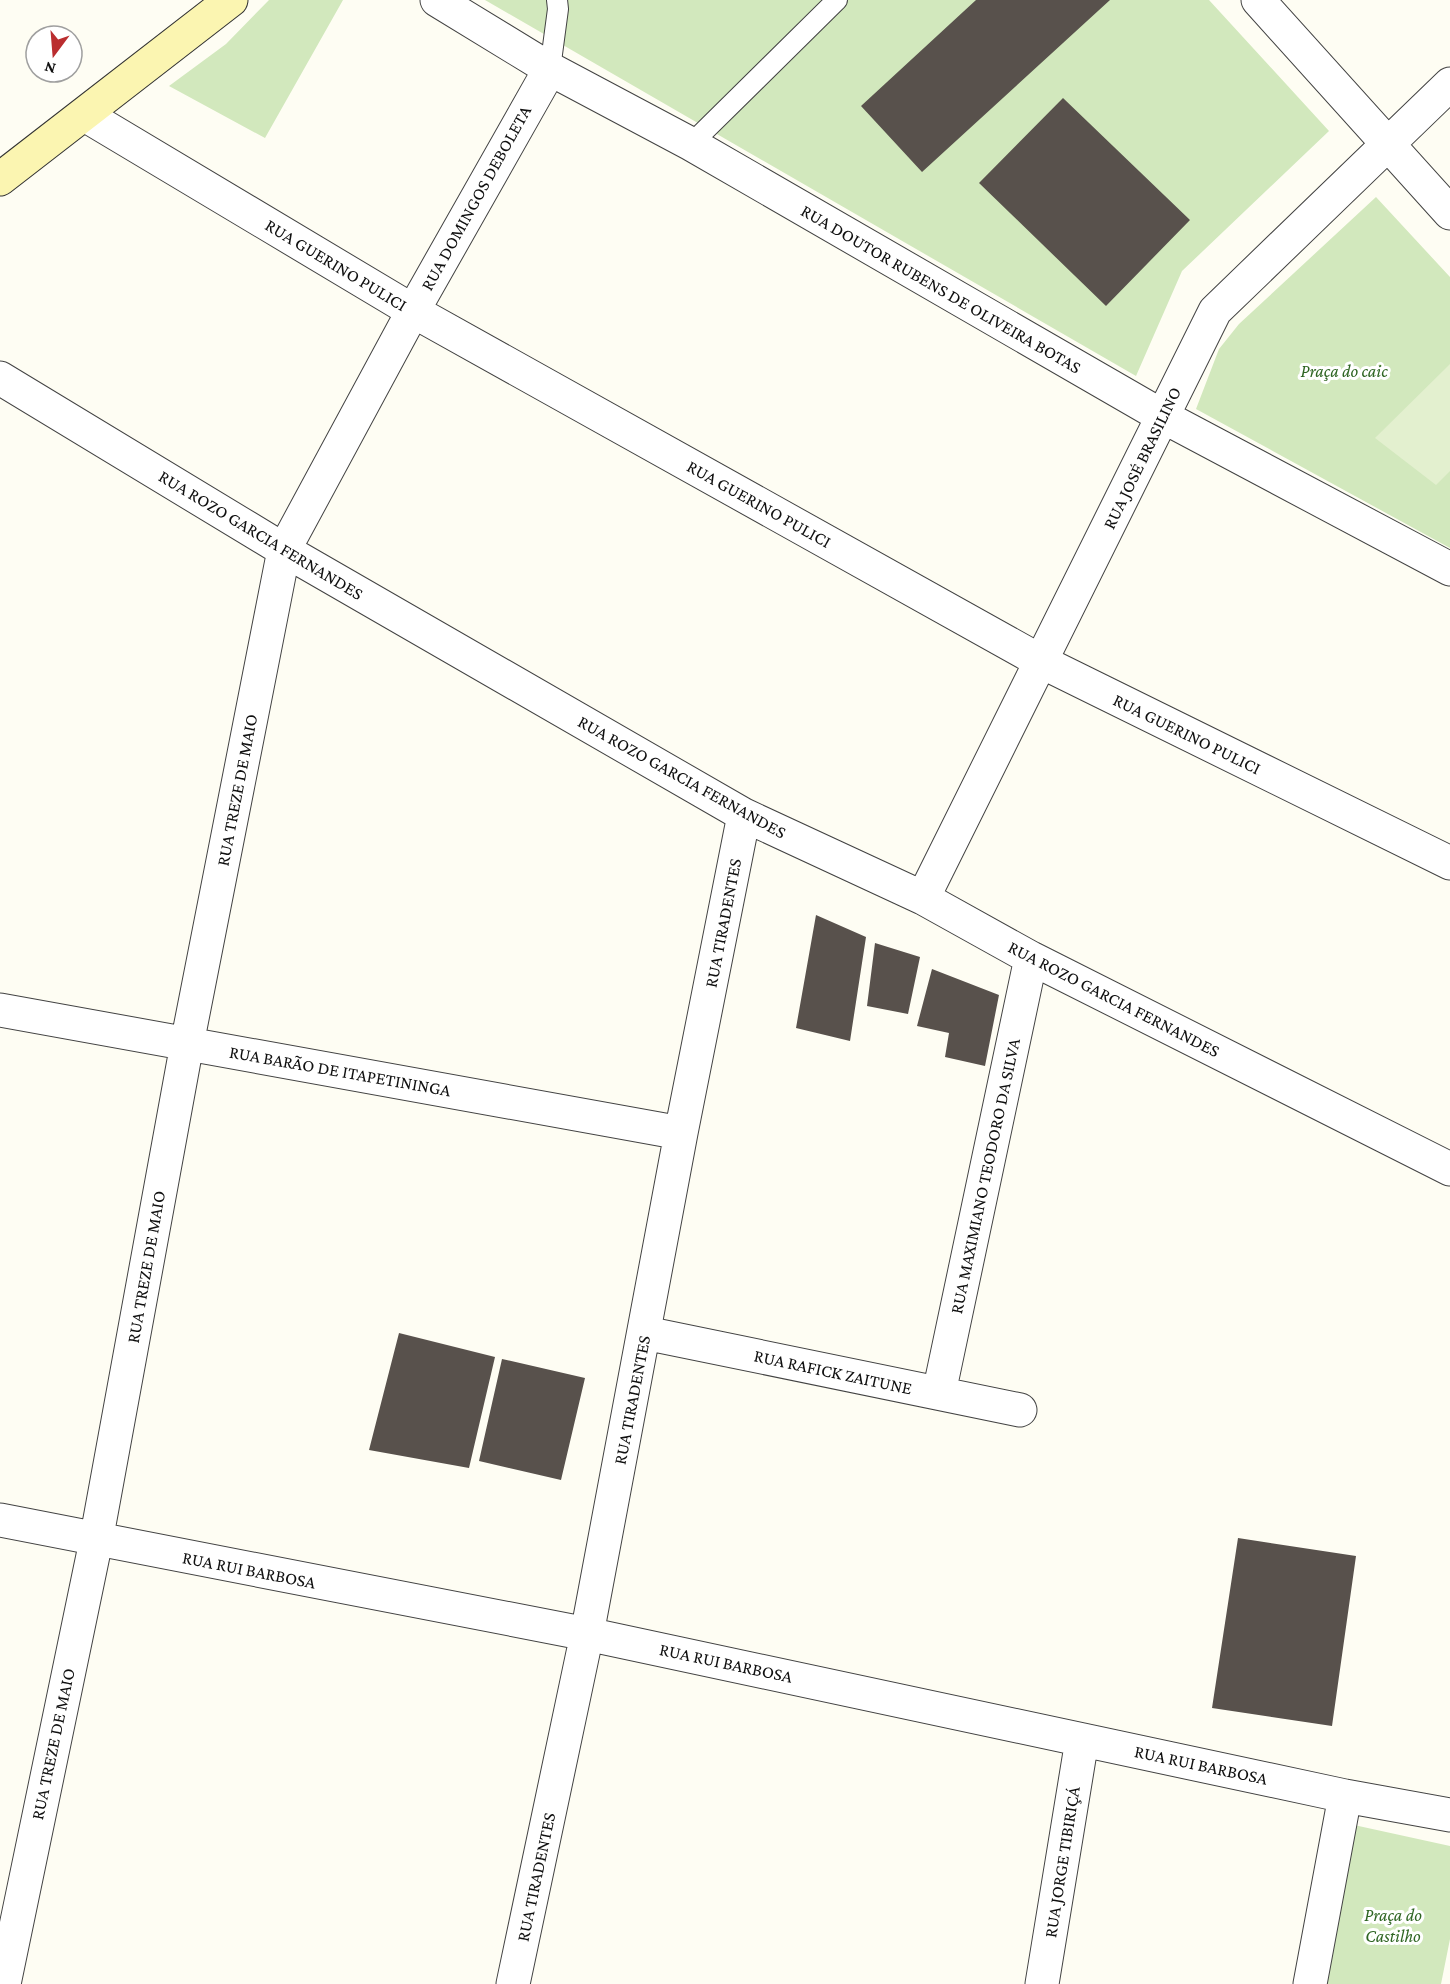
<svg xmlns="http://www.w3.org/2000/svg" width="1450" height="1984" font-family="'Crimson Pro',serif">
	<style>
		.green { fill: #d2e8bd }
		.pitch { fill: #e3f0cf }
		.building { fill: #58514c }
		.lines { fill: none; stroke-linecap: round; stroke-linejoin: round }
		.lane-casing { stroke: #434343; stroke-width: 22 }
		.street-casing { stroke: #434343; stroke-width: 35 }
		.secondary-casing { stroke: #323232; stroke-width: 35 }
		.lane { stroke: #fff; stroke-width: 20 }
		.street { stroke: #fff; stroke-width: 33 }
		.secondary { stroke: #fbf5b1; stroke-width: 33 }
		.labels { text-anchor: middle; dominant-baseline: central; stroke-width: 6; stroke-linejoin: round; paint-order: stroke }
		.street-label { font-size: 18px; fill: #101010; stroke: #fff }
		.park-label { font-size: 18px; font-style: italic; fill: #2e6522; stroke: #fff }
	</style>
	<rect width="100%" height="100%" fill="#fefdf3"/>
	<!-- green -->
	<path class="green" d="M269 0H343L265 138 169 86 226 44Z
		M485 0H1209L1329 131 1182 271 1136 376Z
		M1376 197 1450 277V548L1196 409 1219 349 1239 324Z
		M1354 1825 1450 1846V1939L1441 1984H1323Z"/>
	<!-- pitch -->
	<path class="pitch" d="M1450 364V471L1436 485 1375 438Z"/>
	<!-- building -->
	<path class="building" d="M976 0H1110L922 172 861 106Z
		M1063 98 1190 220 1106 306 979 183Z
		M816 915 866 937 850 1041 796 1028Z
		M875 943 920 957 908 1014 867 1006Z
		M932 969 999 995 985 1066 945 1057 949 1033 917 1026Z
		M399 1333 495 1357 469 1468 369 1450Z
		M502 1359 585 1378 561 1480 479 1461Z
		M1238 1538 1356 1556 1332 1726 1212 1708Z"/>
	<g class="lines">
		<defs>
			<path id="lane" d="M550 69 558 9 557 0
				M691 144 837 0"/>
			<path id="street" d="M437 0 550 69 691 144 1162 416 1450 569
				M1258 0 1450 213
				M85 115 413 311 1042 662 1450 863
				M0 378 284 550 744 815 923 898 1031 958 1450 1169
				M923 898 1215 311 1450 84
				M0 1010 681 1133
				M645 1333 1020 1410
				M939 1393 1031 958
				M0 1520 587 1634 1345 1796 1450 1815
				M4 1984 96 1541 187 1044 284 550 413 311 550 69
				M513 1984 587 1634 681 1133 744 815
				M1042 1984 1082 1740
				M1310 1984 1345 1796"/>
			<path id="secondary" d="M0 179 231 0"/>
		</defs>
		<!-- lane casing -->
		<use href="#lane" class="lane-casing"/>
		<!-- street casing -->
		<use href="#street" class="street-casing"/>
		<!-- secondary casing -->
		<use href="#secondary" class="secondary-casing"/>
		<!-- lane -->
		<use href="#lane" class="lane"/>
		<!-- street -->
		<use href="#street" class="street"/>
		<!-- secondary -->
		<use href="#secondary" class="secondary"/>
	</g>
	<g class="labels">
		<!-- street labels -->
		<g class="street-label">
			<text transform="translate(476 198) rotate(-61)">RUA DOMINGOS DEBOLETA</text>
			<text transform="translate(336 265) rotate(31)">RUA GUERINO PULICI</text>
			<text transform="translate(941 289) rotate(30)">RUA DOUTOR RUBENS DE OLIVEIRA BOTAS</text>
			<text transform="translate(1142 458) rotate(-64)">RUA JOSÉ BRASILINO</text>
			<text transform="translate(759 504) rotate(29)">RUA GUERINO PULICI</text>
			<text transform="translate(261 535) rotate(31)">RUA ROZO GARCIA FERNANDES</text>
			<text transform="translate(1187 734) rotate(26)">RUA GUERINO PULICI</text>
			<text transform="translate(682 777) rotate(29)">RUA ROZO GARCIA FERNANDES</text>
			<text transform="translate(237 790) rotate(-79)">RUA TREZE DE MAIO</text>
			<text transform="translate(723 923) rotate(-79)">RUA TIRADENTES</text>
			<text transform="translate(1114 999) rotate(27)">RUA ROZO GARCIA FERNANDES</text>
			<text transform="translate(340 1071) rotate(10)">RUA BARÃO DE ITAPETININGA</text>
			<text transform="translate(985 1176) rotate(-78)">RUA MAXIMIANO TEODORO DA SILVA</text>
			<text transform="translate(146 1267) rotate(-80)">RUA TREZE DE MAIO</text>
			<text transform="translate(833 1372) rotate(12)">RUA RAFICK ZAITUNE</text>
			<text transform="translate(632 1400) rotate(-79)">RUA TIRADENTES</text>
			<text transform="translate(249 1570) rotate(11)">RUA RUI BARBOSA</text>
			<text transform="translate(726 1663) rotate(12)">RUA RUI BARBOSA</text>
			<text transform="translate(53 1744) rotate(-78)">RUA TREZE DE MAIO</text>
			<text transform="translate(1201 1765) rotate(12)">RUA RUI BARBOSA</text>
			<text transform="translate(1062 1862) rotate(-81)">RUA JORGE TIBIRIÇÁ</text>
			<text transform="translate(536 1877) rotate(-78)">RUA TIRADENTES</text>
		</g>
		<!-- park labels -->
		<g class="park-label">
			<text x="1344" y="371">Praça do caic</text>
			<text x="1393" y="1915">Praça do<tspan x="1393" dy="21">Castilho</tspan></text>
		</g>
	</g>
	<!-- north arrow -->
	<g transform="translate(54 54) rotate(196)"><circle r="28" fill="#ffffff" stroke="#9f9f9f" stroke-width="1.5"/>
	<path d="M0-4.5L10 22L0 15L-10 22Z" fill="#ba2d2f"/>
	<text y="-9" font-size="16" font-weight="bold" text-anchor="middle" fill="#101010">N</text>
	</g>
</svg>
